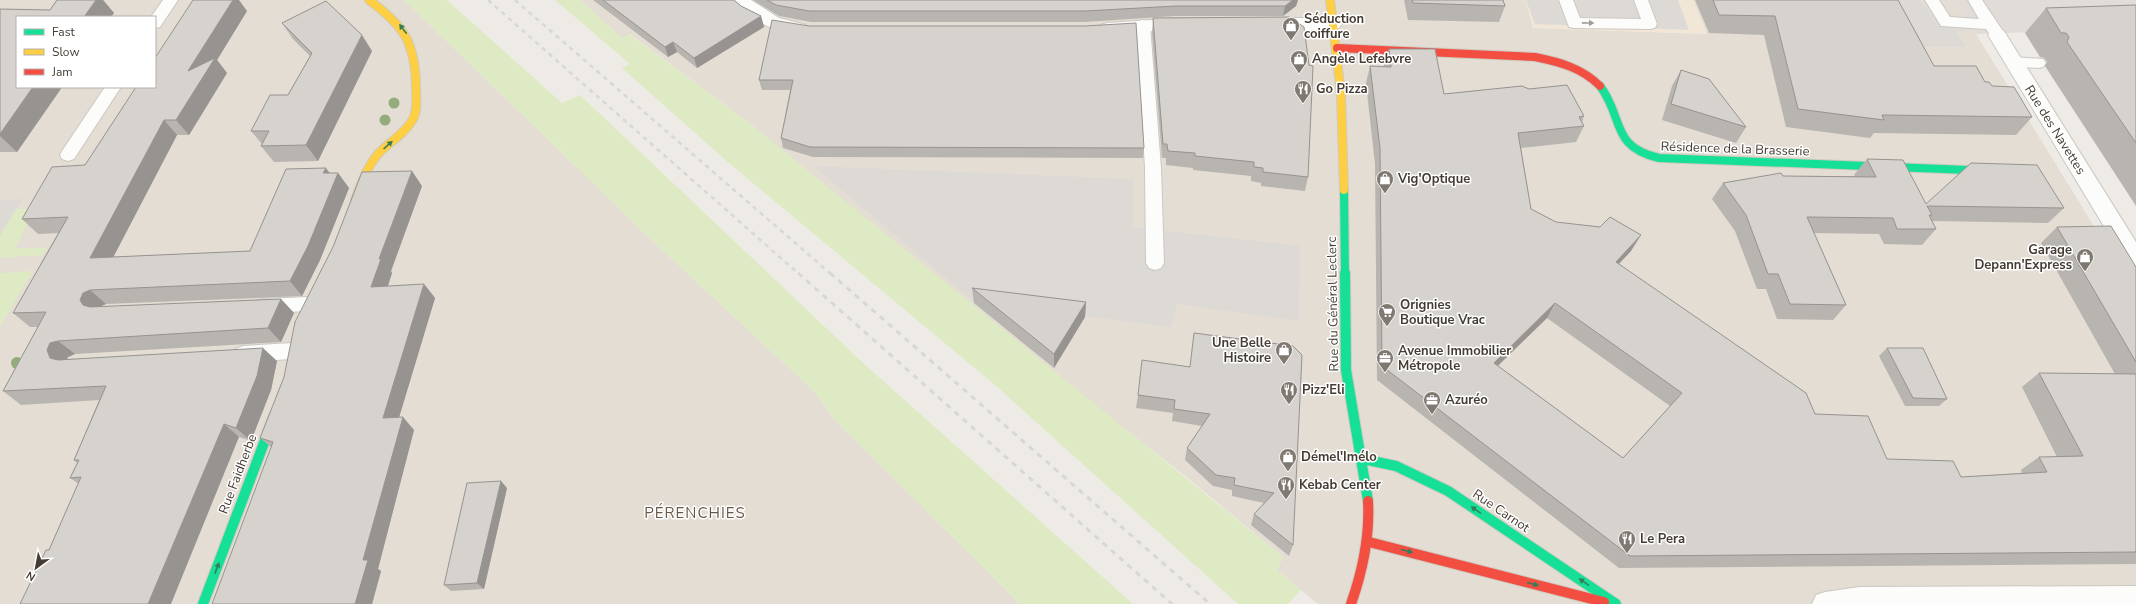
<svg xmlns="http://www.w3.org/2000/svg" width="2136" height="604" font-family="'Nunito Sans',sans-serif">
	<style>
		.residential { fill: #e3ddd3; fill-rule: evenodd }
		.commercial { fill: #f2e6d7 }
		.industrial { fill: #e1dcd7 }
		.green { fill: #deeac3 }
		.parking { fill: #dddad6 }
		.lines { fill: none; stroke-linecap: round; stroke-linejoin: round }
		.lane-casing { stroke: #cbc7c2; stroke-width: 2 }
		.street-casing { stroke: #cbc7c2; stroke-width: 2 }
		.fast-far1-casing { stroke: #cfcabe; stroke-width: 10 }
		.fast-casing { stroke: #cfcabe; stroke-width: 12 }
		.slow-casing { stroke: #cfcabe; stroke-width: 10 }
		.jam-far1-casing { stroke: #cfcabe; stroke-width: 10 }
		.jam-casing { stroke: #cfcabe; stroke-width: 12 }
		.lane { fill: #fcfcfb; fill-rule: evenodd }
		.street { fill: #fcfcfb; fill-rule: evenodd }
		.fast-far1 { stroke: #16e098; stroke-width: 8 }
		.fast { stroke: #16e098; stroke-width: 10 }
		.slow { stroke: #ffcf43; stroke-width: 8 }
		.jam-far1 { stroke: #f24e42; stroke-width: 8 }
		.jam { stroke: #f24e42; stroke-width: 10 }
		.rail-far1 { stroke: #d8d7d7; stroke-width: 2.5; stroke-dasharray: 4.5 4.5; stroke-linecap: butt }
		.rail { stroke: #d8d7d7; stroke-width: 3; stroke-dasharray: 5.5 5.5; stroke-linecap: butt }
		.tree { fill: #93ac7b }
		.wall { fill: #b8b5b0; fill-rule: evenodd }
		.shaded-wall { fill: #969390 }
		.building { fill: #d6d2cd; stroke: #969390; fill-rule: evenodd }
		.oneway { fill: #a09c96 }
		.oneway2 { fill: #327e5b }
		.labels { text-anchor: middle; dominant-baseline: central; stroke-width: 3; stroke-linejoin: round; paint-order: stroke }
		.poi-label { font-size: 13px; font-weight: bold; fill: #443c32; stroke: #fff; text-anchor: start }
		.street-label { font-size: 13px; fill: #443c32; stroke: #fff }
		.quarter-label { font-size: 15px; letter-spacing: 1px; fill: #675949; stroke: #fff }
	</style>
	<rect width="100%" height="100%" fill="#eeebe6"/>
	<!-- residential -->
	<path class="residential" d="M0 0H404L661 249 815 392 835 420 1020 604H0ZM17 17H155V87H17Z
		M580 0H1526L1533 28 1707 34 1693 0H1952L1976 34 2125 277H2136V604H1318L1277 570 1283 557 1189 479 1079 393 743 118 630 34 622 38Z"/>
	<!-- commercial -->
	<path class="commercial" d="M1526 0H1693L1707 34 1533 28Z"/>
	<!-- industrial -->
	<path class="industrial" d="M1952 0H2136V35L2130 29 1976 34Z"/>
	<!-- green -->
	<path class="green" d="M404 0H447L562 103 580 95 862 362 1133 604H1020L835 420 815 392 661 249Z
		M555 0H580L622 38 629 34 743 118 1283 557 1277 570 1301 590 1288 604H1238L995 385 730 164 622 68 630 64Z
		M16 209H35L15 248H47L43 255 0 258V235Z
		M33 271 0 326V273Z"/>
	<!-- parking -->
	<path class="parking" d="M1526 0H1678L1689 30 1535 24Z
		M1881 0H1919L1931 14 1956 15 1967 32 1956 31 1966 47 1906 46Z
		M813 166 1133 179V227L1300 246 1299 321 1177 304 1171 327 1006 306 977 304Z
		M22 199 16 209 0 235V200Z"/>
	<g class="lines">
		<defs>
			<path id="lane" d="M163 0H178L160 27 155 28V17H151Z
				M1559 0H1573L1580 18 1641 19 1634 0H1648L1657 24 1655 28 1650 29 1574 28 1569 27Z
				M1925 0H1939L1950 17 1979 19 1968 0H1982L2003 31 2000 35H1990L1986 29 1941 26Z
				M1143 20 1148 21 1150 25 1161 168 1164 263 1161 268 1155 270 1149 268 1146 263 1145 168 1136 25 1138 21Z
				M2013 57 2043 59 2046 63 2043 67 2038 68 2008 66 2005 62 2008 58Z
				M105 87H121L74 159 68 161 62 159 60 155 62 151Z
				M309 297 315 299 318 304 315 309 309 311 262 313 256 311 253 306 256 301 262 299Z
				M292 343 299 346 301 351 299 356 292 359 243 362 236 359 234 354 236 349 243 346Z"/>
			<path id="street" d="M729 0H751L779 18 806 25 809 29 806 33C781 40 752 17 732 4Z
				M1182 18 1188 20 1191 24 1188 28 1107 35 1101 33 1098 29 1101 25 1107 23Z
				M1270 18H1333L1339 20 1342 24 1339 28 1333 30H1270L1264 28 1261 24 1264 20Z
				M1997 29 2004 31 2136 242V268L2128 266 1988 35 1990 31Z
				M2136 586V604H1812L1816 595 1825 592 1859 587Z"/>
			<path id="fast-far1" d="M1600 86C1624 117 1610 147 1659 158L1994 171
				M1344 190 1345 274"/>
			<path id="fast" d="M1345 273 1346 370 1368 501
				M1363 459 1396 466 1448 491 1616 604
				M203 604 275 414"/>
			<path id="slow" d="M1330 0 1341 94 1344 190
				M355 200C361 184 367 167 378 154 389 142 405 134 413 119 418 110 416 97 416 86 415 42 404 26 369 0"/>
			<path id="jam-far1" d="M1337 48 1535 57C1560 62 1582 68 1600 86"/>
			<path id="jam" d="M1369 542 1604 602
				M1351 604C1363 570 1370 537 1368 501"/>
		</defs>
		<!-- lane casing -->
		<use href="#lane" class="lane-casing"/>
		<!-- street casing -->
		<use href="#street" class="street-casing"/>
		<!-- fast-far1 casing -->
		<use href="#fast-far1" class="fast-far1-casing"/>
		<!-- fast casing -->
		<use href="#fast" class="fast-casing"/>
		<!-- slow casing -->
		<use href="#slow" class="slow-casing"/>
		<!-- jam-far1 casing -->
		<use href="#jam-far1" class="jam-far1-casing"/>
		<!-- jam casing -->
		<use href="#jam" class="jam-casing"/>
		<!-- lane -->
		<use href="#lane" class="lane"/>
		<!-- street -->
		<use href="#street" class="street"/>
		<!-- fast-far1 -->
		<use href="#fast-far1" class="fast-far1"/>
		<!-- fast -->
		<use href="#fast" class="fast"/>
		<!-- slow -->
		<use href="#slow" class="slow"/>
		<!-- jam-far1 -->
		<use href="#jam-far1" class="jam-far1"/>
		<!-- jam -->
		<use href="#jam" class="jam"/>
		<!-- rail-far1 -->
		<path class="rail-far1" d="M488 0 799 274
			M515 0 831 274"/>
		<!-- rail -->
		<path class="rail" d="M798 273 1172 604
			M830 273 1210 604"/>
	</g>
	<!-- trees -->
	<g class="tree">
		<circle cx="394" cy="103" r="5.5"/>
		<circle cx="385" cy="120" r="5.5"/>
		<circle cx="17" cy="363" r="6"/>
	</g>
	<!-- wall -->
	<path class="wall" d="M57 0H103L114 13 17 152H0V9L50 10Z
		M593 0H734L741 6 761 16 764 27 697 68 677 52 668 57Z
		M753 0H1298L1296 6 1283 16H1175L1085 22H811L779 16Z
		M1404 0H1503L1505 6 1499 22 1408 20Z
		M1695 0H1898L1934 66 1985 82 1992 86 2032 117 2016 135 1874 133 1870 138 1786 127 1764 35 1709 33Z
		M2136 5V206L2045 66 2047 62 2044 58 2040 57 2025 33 2046 8Z
		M247 11 217 60 227 73 189 135H177L113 257 250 251 330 173H338L349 188 320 260 302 296 106 304 99 307 281 299 294 313 281 342 75 354 68 357 66 359 277 361 271 390 251 441 239 437 49 550 79 484 70 478 77 463 74 460 99 400 21 405 3 391 38 327H30L13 313 58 233 38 234 22 219 85 165Z
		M1153 18 1308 177 1305 191 1261 186V183L1251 181V176L1193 170V168L1166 165V158H1162L1152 33Z
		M772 20 1144 148 1143 158 813 157 783 148 781 138 790 90H762L759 80Z
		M282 23 372 51 318 161 274 162 261 146 262 144 251 131 288 95 310 56 293 39Z
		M1389 49 1444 94 1584 116 1582 122 1584 126 1576 142 1521 148 1531 209 1556 222 1631 251 1619 264 1815 414 1887 459 1961 477 2022 473 2021 470 2039 457H2057L2022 387 2039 373 2115 374 2041 243 2057 227 2136 267V564L1619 568 1377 380 1375 164 1366 83 1370 66 1384 67V65ZM1547 318 1670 406 1623 458 1498 366Z
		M1681 70 1746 127 1736 143 1662 120 1672 86Z
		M1867 159 1926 204 2064 208 2048 223 1932 221 1936 229 1922 245 1884 244 1879 234 1814 233 1846 305 1833 320 1777 319 1766 289H1757L1735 231 1712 199 1723 183 1783 176H1855L1854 175Z
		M422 186 391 271 392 273 388 286 424 284 435 298 399 417 414 430 378 569 381 571 372 604 271 447 260 438Z
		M972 288 1086 302 1085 317 1054 368 974 303Z
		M1293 346V545L1289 556 1251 525 1254 514 1264 503 1232 496V490L1213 486 1185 460 1187 448 1202 426 1172 421 1173 413 1136 408 1138 395 1189 367Z
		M1887 348 1947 399 1939 406H1905L1879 356Z
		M507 488 484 589 451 591 444 585Z"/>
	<!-- shaded-wall -->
	<path class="shaded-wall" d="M96 0H103L114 13 111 17H84Z
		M233 0H239L247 11 217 60 227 73 189 135 176 120 188 71Z
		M1293 0H1298L1296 6 1283 16 1285 6Z
		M761 16 764 27 697 68 694 58Z
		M362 35 372 51 318 161 306 145Z
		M673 42 677 52 668 57 665 47Z
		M33 87H62L17 152 0 136V134Z
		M164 120 177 135 105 273 90 258Z
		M326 168 335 180 338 173 349 188 320 260 302 296 290 281 323 173Z
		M412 171 422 186 391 271 392 273 383 301 371 287 379 259Z
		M1641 235 1631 251 1606 277 1616 262Z
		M424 284 435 298 395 431 383 418Z
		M90 290 106 304 99 307 96 314 83 305 80 300 83 293Z
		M281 299 294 313 281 342 268 328Z
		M1086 302 1085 317 1054 368V354Z
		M1555 303 1547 318 1486 377 1494 363Z
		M58 341 75 354 68 357 65 364 50 358 47 350 50 343Z
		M263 348 277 361 271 390 251 441 236 428Z
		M403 417 414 430 378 569 381 571 372 604H355L363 560Z
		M224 424 239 437 171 604H148Z
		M501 481 507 488 484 589 477 583Z"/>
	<!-- building -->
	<path class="building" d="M57 0H96L84 17H17V87H33L0 134V9L50 10Z
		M193 0H233L188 71 215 58 176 120H164L90 258 250 251 286 169 326 168 323 173H338L308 246 290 281 90 290 83 293 80 300 83 305 90 307 281 299 268 328 58 341 50 343 47 350 50 358 58 360 263 348 257 376 236 428 224 424 148 604H20L46 550H49L81 477 70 478 79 460H74L106 386 3 391 46 312 13 313 68 217 22 219 52 167 85 165 136 87H155V58Z
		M603 0H734L741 6 761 16 694 58 673 42 665 47Z
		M767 0H1293L1285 6H1176L1085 11H809L776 5Z
		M1412 0H1503L1505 6 1413 3Z
		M1713 0H1898L1934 66H1976L1985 82H1989L1992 86 2014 87 2032 117 1882 115 1884 120 1798 109 1775 16 1719 15Z
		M326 1 362 35 306 145 261 146 269 131H251L270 95H288L312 53 282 23Z
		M2136 5V143L2067 42 2069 37 2066 33H2061L2046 8Z
		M1289 17 1304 27 1309 65 1313 66 1308 177 1263 172V168L1254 167V162L1195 156V153L1168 151 1167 144H1163L1153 18Z
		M772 20 809 26H1085L1136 23 1144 148 810 147 781 138 793 80H759Z
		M1389 49H1435L1444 94 1522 86 1529 89 1567 85 1584 116 1579 117 1584 126 1518 133 1531 209 1556 222 1600 227 1610 217 1641 235 1616 262 1806 393 1815 414 1868 416 1887 459 1953 461 1961 477 2047 472 2039 457 2083 456 2039 373 2136 374V552L1630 556 1382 366 1380 148 1370 66 1391 67ZM1555 303 1682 393 1623 458 1494 363Z
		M1681 70 1709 79 1746 127 1671 104Z
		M1867 159 1903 160 1926 204 1971 163 2037 165 2064 208 1927 206 1932 215H1929L1936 229H1897L1893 218 1807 217 1846 305 1790 304 1778 274H1768L1746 215 1723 183 1781 173 1783 176 1876 177Z
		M412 171 379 259H381L371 287 424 284 383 418 403 417 363 560H368L355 604H212L273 442 260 438 284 377 295 322 333 247 362 172Z
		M2111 226 2136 267V362L2057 227Z
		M972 288 1086 302 1054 354Z
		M1194 333 1293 346 1302 355 1293 545 1254 514 1274 493 1234 485 1235 478 1216 475 1187 448 1210 414 1174 409 1175 400 1138 395 1142 360 1190 367Z
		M1887 348H1923L1947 399 1913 398Z
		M501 481 477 583 444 585 467 483Z"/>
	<!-- one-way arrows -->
	<defs><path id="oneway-solid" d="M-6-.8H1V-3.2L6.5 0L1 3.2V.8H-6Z"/></defs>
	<use class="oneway" href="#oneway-solid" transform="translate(1588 23) rotate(1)"/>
	<g class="oneway2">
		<use href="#oneway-solid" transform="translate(403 29) rotate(-127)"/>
		<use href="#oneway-solid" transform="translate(388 145) rotate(-42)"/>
		<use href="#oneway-solid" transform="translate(1476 510) rotate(-146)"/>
		<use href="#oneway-solid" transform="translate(1407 551) rotate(14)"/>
		<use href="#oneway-solid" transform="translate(217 568) rotate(-69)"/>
		<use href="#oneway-solid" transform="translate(1584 582) rotate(-146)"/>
		<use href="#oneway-solid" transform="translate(1533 584) rotate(15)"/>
	</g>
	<!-- icons -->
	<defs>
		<symbol id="shop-pin" viewBox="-11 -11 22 30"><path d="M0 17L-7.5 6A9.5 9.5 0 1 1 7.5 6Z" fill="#807971" stroke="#fff"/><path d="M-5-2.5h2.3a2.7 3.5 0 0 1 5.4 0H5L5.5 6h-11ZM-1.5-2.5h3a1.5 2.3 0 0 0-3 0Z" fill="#fff"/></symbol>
		<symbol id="restaurant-pin" viewBox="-11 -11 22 30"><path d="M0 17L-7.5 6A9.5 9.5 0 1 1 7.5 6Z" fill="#807971" stroke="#fff"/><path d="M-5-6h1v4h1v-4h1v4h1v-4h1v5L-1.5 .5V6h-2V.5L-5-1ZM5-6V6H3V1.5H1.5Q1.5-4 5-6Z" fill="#fff"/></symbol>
		<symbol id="supermarket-pin" viewBox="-11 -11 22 30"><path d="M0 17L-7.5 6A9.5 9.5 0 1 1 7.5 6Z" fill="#807971" stroke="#fff"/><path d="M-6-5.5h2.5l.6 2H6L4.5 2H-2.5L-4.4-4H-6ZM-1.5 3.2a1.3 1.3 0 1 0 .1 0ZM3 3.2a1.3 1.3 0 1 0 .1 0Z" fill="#fff"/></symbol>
		<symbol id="office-pin" viewBox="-11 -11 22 30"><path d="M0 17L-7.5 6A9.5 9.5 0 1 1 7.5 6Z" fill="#807971" stroke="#fff"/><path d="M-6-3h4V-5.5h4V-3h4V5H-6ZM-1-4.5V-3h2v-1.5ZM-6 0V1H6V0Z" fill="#fff"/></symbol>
	</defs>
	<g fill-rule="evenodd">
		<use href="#shop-pin" x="1281" y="16" width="20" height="27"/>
		<use href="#shop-pin" x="1289" y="49" width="20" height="27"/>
		<use href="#restaurant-pin" x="1293" y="79" width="20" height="27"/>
		<use href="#shop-pin" x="1375" y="169" width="20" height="27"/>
		<use href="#shop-pin" x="2075" y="247" width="20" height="27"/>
		<use href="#supermarket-pin" x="1377" y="302" width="20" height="27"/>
		<use href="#shop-pin" x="1274" y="340" width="20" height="27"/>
		<use href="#office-pin" x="1375" y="348" width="20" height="27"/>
		<use href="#restaurant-pin" x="1279" y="380" width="20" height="27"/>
		<use href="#office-pin" x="1422" y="390" width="20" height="27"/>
		<use href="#shop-pin" x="1278" y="447" width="20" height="27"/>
		<use href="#restaurant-pin" x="1276" y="475" width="20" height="27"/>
		<use href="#restaurant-pin" x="1617" y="529" width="20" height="27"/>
	</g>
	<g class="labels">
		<!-- poi labels -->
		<g class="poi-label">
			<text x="1304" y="19">Séduction<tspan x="1304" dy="15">coiffure</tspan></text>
			<text x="1312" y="59">Angèle Lefebvre</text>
			<text x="1316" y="89">Go Pizza</text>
			<text x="1398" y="179">Vig'Optique</text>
			<text x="2072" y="250" text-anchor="end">Garage<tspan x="2072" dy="15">Depann'Express</tspan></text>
			<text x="1400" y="305">Orignies<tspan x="1400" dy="15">Boutique Vrac</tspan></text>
			<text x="1271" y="343" text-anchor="end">Une Belle<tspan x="1271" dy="15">Histoire</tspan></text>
			<text x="1398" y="351">Avenue Immobilier<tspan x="1398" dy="15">Métropole</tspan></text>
			<text x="1302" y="390">Pizz'Eli</text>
			<text x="1445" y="400">Azuréo</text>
			<text x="1301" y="457">Démel'Imélo</text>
			<text x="1299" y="485">Kebab Center</text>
			<text x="1640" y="539">Le Pera</text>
		</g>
		<!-- street labels -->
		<g class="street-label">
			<text transform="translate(2055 130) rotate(58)">Rue des Navettes</text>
			<text transform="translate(1735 149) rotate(2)">Résidence de la Brasserie</text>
			<text transform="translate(1333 304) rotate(-91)">Rue du Général Leclerc</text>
			<text transform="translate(238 474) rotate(-69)">Rue Faidherbe</text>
			<text transform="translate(1501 511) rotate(34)">Rue Carnot</text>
		</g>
		<!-- quarter labels -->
		<g class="quarter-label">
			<text x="695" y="513">PÉRENCHIES</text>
		</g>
	</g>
	<!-- legend -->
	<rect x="16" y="16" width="140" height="72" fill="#ffffff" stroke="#b4b1ad"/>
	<rect x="24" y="29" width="20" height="6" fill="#16e098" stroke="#b4b1ad"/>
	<text x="52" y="36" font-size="12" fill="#443c32">Fast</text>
	<rect x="24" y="49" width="20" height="6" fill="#ffcf43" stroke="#b4b1ad"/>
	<text x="52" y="56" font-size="12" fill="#443c32">Slow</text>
	<rect x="24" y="69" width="20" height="6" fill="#f24e42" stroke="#b4b1ad"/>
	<text x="52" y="76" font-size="12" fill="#443c32">Jam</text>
	<!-- north arrow -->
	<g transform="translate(36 568) rotate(212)" stroke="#ffffff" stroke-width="3" paint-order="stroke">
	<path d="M0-3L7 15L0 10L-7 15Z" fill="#443c32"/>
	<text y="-6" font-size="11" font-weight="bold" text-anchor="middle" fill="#443c32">N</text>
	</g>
</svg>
